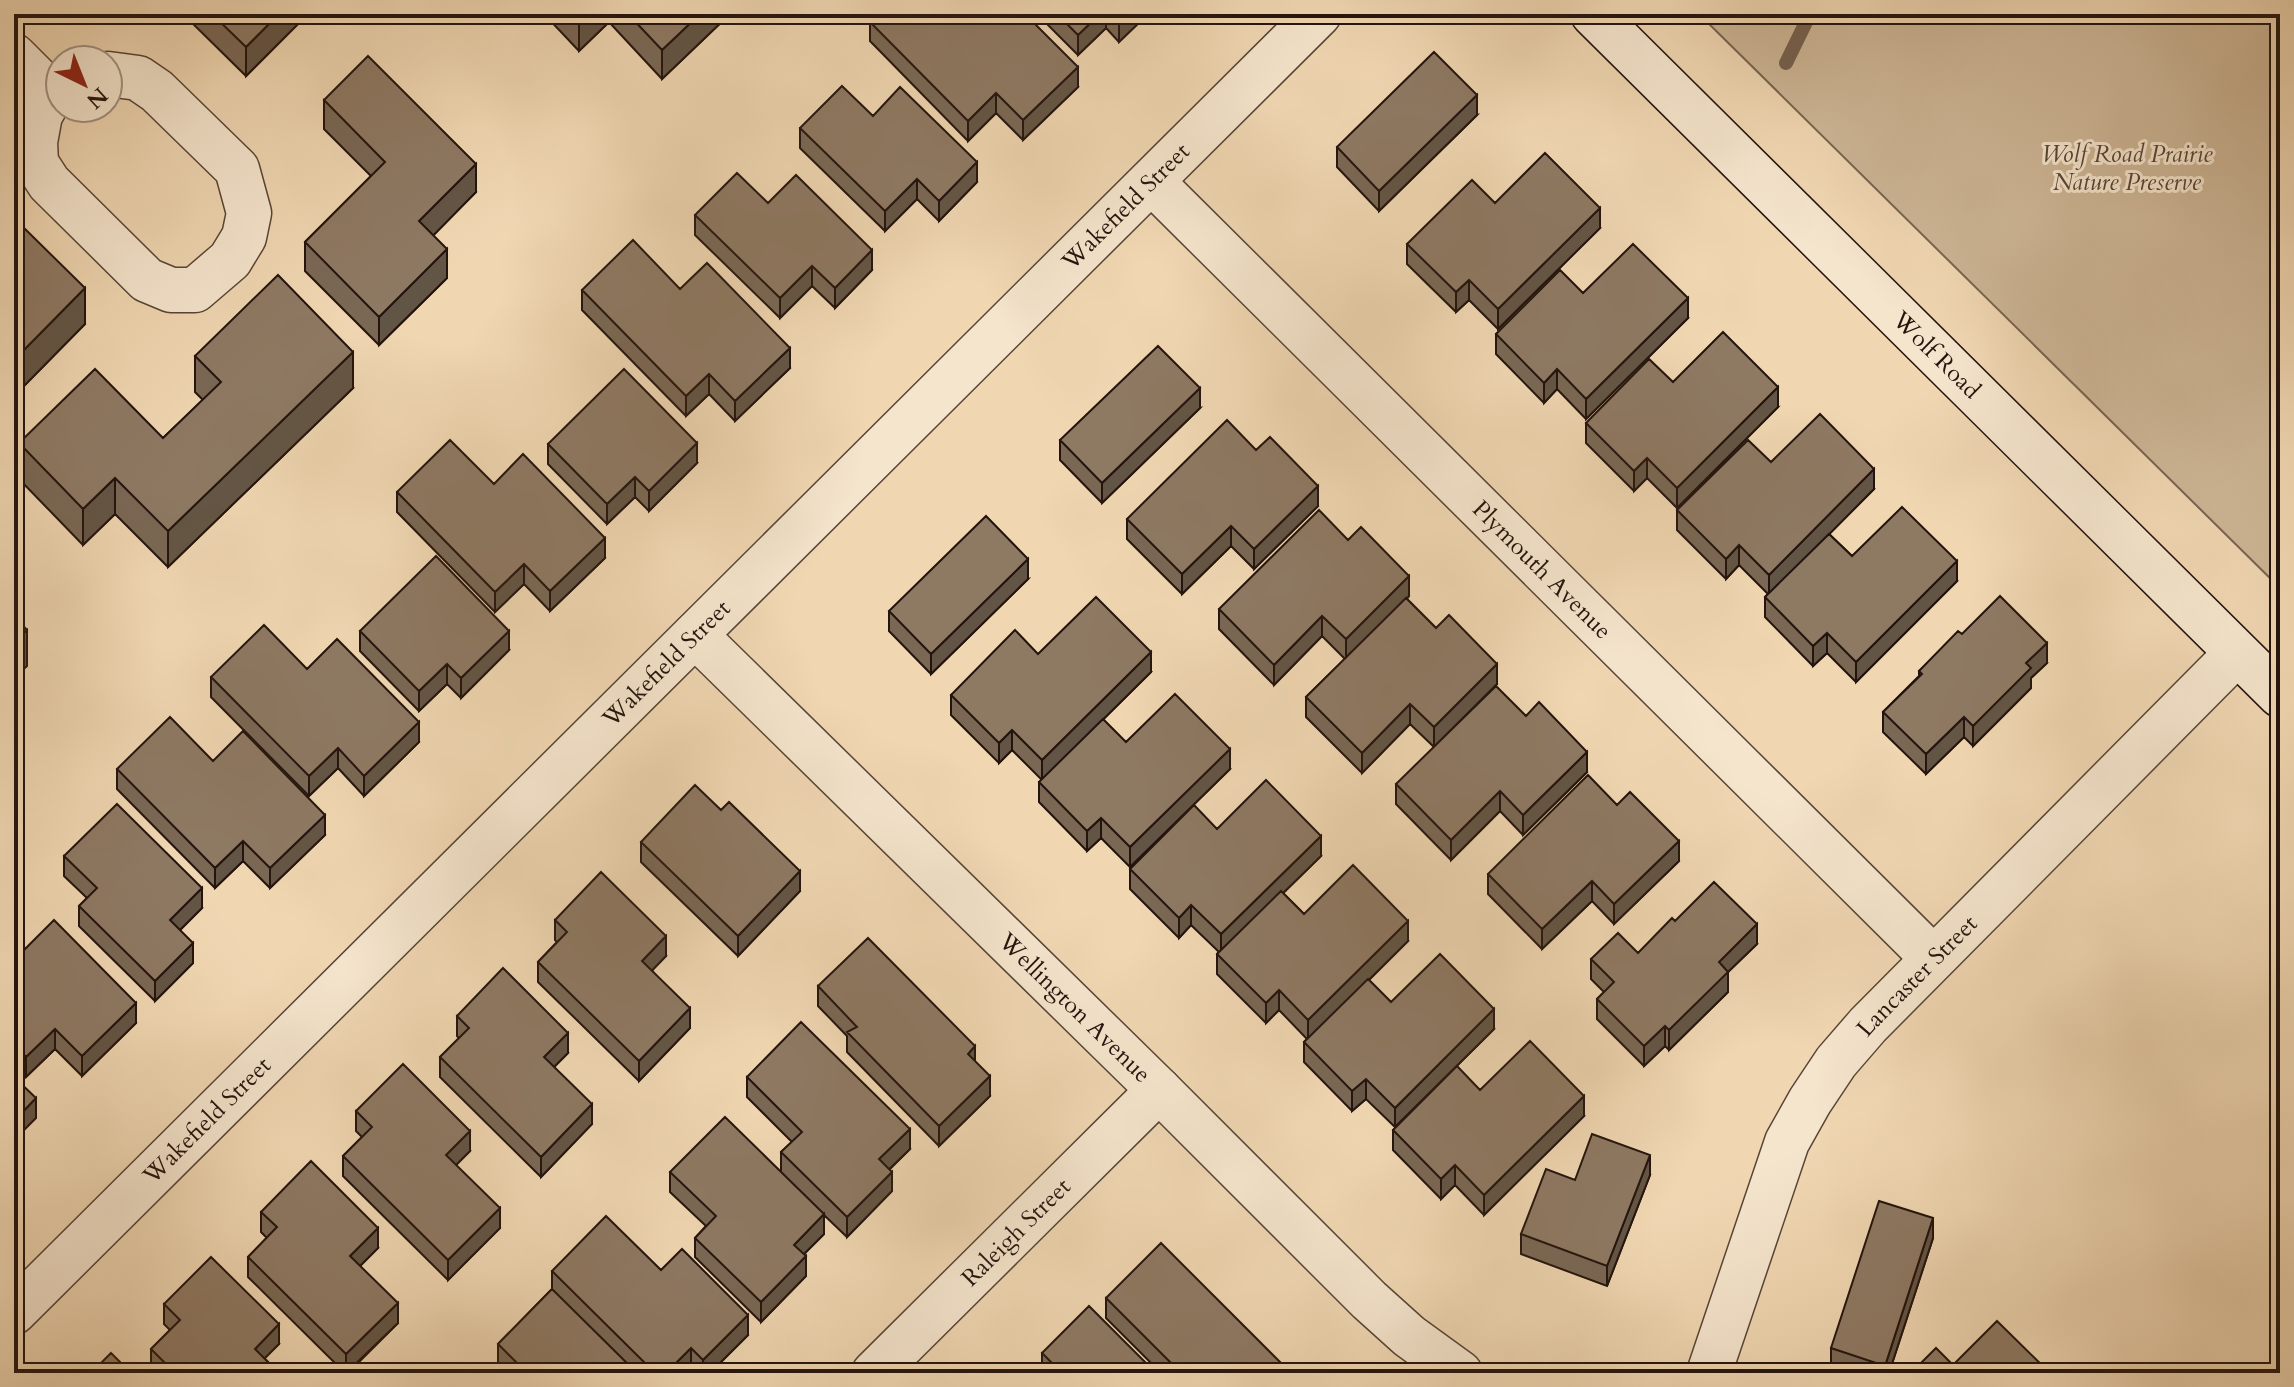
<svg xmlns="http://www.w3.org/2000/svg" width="2294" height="1387" font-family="Cardo,serif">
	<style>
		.green { fill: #cdb696; stroke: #786552; stroke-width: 2 }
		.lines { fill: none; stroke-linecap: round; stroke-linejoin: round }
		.stream { stroke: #75614f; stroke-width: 14 }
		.minor-casing { stroke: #574537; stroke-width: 47 }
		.secondary-casing { stroke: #24140e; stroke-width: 47 }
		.minor { stroke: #f5e5cd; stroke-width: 44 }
		.secondary { stroke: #f5e5cd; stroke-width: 44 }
		.wall { fill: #7a6855; stroke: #24140e; stroke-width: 2 }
		.shaded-wall { fill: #635545; stroke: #24140e; stroke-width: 2 }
		.building { fill: #8e7963; stroke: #24140e; stroke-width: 2 }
		.labels { text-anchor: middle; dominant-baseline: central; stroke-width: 6; stroke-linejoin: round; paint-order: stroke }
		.park-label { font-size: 24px; font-style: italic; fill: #574537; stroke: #f5e5cd }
		.street-label { font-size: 24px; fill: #24140e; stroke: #f5e5cd }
	</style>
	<rect width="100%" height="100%" fill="#f0d7b2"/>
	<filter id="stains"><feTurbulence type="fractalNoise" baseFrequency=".0025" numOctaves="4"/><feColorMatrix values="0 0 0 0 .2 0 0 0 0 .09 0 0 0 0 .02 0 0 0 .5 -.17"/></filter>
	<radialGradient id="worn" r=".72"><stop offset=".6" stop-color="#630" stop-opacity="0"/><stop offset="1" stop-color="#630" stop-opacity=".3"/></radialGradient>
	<!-- green -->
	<path class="green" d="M1699 14H2280V588Z"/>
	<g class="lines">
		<!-- stream -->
		<path class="stream" d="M1786 63 1810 14"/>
		<defs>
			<g id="minor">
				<path d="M14 56 52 94"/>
				<path d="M60 89 52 94 40 115 35 142 36 163 49 183 147 280 171 290H195L230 260 244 237 249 213 237 169 157 91 138 78 108 74"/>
				<path id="s1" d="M1152 182 1933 958"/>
				<path id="s2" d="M695 635 1159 1090 1369 1300 1409 1336 1460 1373"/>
				<path id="s3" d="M14 1312 1319 14"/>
				<path id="s4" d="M874 1373 1159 1090"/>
				<path id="s5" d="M1709 1373 1787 1142 1810 1101 1836 1062 1868 1025 2237 653"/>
			</g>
			<g id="secondary">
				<path id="s6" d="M1593 14 2280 695"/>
			</g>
		</defs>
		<!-- minor casing -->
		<use href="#minor" class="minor-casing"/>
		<!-- secondary casing -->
		<use href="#secondary" class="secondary-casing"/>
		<!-- minor -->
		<use href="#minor" class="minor"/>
		<!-- secondary -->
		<use href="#secondary" class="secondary"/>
	</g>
	<!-- wall -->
	<path class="wall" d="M183 14H308L246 76Z
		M544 14H730L662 79 609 22 579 51Z
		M1037 14H1148L1119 42 1106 28 1078 55Z
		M870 22 1078 87 1023 140 996 113 968 141 870 41Z
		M324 100 476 192 433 235 447 278 379 345 305 271V242L371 176 324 129Z
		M1477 115 1379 211 1337 167V147Z
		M873 116 977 182 939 221 917 199 885 231 800 148V128Z
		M768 203 872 270 835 308 812 286 780 318 695 235V215Z
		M1495 203 1600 228 1498 329 1469 300 1456 312 1407 264V244Z
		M14 234 85 324 17 393 14 390Z
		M680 289 790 368 735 421 709 394 686 416 582 310V290Z
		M1583 293 1688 318 1586 419 1557 389 1544 403 1496 354V334Z
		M195 356 353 388 168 567 115 514 83 545 19 479V443L163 438 203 400 195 392Z
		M1778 407 1677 508 1647 478 1634 491 1586 443V423Z
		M1200 408 1102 503 1060 460V440Z
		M548 444 697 463 649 511 635 497 607 524 548 464Z
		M1256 450 1318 506 1254 569 1231 546 1182 594 1127 539V519Z
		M1771 462 1874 489 1829 534 1852 556 1957 581 1856 682 1827 653 1813 666 1765 617V597L1768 594 1739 565 1726 579 1677 530V510Z
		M494 484 605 558 550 611 524 584 495 612 397 512V492Z
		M1348 540 1409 596 1407 599 1436 628 1497 684 1434 747 1410 724 1362 773 1306 717V697L1345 659 1322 636 1274 685 1219 629V609Z
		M1028 579 931 674 889 631V611Z
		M360 631 509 650 461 698 447 684 419 711 360 651Z
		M1962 634 2047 663 2031 678V688L1973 746 1964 737 1926 774 1883 732V712L1919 676V671Z
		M1038 654 1151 672 1066 756 1126 742 1230 769 1130 867 1101 838 1087 851 1039 802V782L1042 780 1012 750 999 763 951 715V695Z
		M307 669 419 742 364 796 338 768 309 796 211 697V677Z
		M1526 716 1587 772 1523 835 1500 811 1451 860 1396 804V784Z
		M213 761 325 835 270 888 243 861 215 888 117 789V769Z
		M1617 805 1679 861 1614 924 1592 901 1542 949 1488 894V874Z
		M721 810 800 891 738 956 641 862V842Z
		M1217 829 1321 856 1283 893 1304 914 1408 941 1369 980 1391 1002 1494 1029 1395 1127 1366 1099 1352 1111 1304 1062V1042L1307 1039 1279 1010 1266 1023 1217 974V954L1219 952 1191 925 1179 938 1130 889V869Z
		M64 856 202 908 180 930 193 963 155 1001 79 926V906L87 898 64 876Z
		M555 920 666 956 652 970 690 1028 639 1081 538 982V962L557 942 555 940Z
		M1675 921 1757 944 1728 972V992L1669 1050 1665 1046 1644 1066 1597 1019V999L1604 992 1591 979V959L1638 953Z
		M14 938 25 949 136 1023 82 1076 55 1049 26 1077 14 1064Z
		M818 986 990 1096 939 1146 847 1052V1036L818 1006Z
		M457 1016 568 1053 554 1067 592 1124 541 1177 440 1077V1057L459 1038 457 1036Z
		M747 1077 910 1149 890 1169 892 1191 847 1237 824 1215V1234L804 1254 806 1276 761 1322 695 1257V1238L706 1226 670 1192V1172H781V1152L792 1142 747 1097Z
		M1480 1090 1584 1116 1484 1215 1455 1185 1441 1199 1393 1150V1130Z
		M356 1111 470 1151 456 1165 500 1228 448 1280 343 1176V1156L362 1137 356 1131Z
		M1650 1175 1607 1286 1521 1254V1234L1575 1180Z
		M261 1212 378 1248 360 1266 398 1323 348 1373H345L248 1277V1257L267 1238 261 1232Z
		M1933 1238 1889 1373H1847L1831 1368V1348Z
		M661 1270 748 1335 710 1373H696L691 1368 685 1373H507L498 1364V1344L552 1289V1271Z
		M1106 1298 1286 1373H1161L1106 1318Z
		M164 1304 279 1344 264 1358 279 1373H155L151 1369V1349L170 1330 164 1324Z
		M1042 1353 1151 1373H1042Z"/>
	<!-- shaded-wall -->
	<path class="shaded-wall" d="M279 14H308L246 76V47Z
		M588 14H609V22L579 51V22Z
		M700 14H730L662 79V50Z
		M1100 14H1106V28L1078 55V35Z
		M1127 14H1148L1119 42V22Z
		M1078 67V87L1023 140V120Z
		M996 93V113L968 141V121Z
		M1477 95V115L1379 211V191Z
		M977 162V182L939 221V201Z
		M476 164V192L419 250V221Z
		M917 179V199L885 231V211Z
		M1600 208V228L1498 329V309Z
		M447 249V278L379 345V317Z
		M872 250V270L835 308V288Z
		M812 266V286L780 318V298Z
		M1469 280V300L1456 312V292Z
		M85 288V324L17 393V357Z
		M1688 298V318L1586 419V399Z
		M790 348V368L735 421V401Z
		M353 352V388L168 567V531Z
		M1557 369V389L1544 403V383Z
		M709 374V394L686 416V396Z
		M1778 387V407L1677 508V488Z
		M1200 388V408L1102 503V483Z
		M697 443V463L649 511V491Z
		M1647 458V478L1634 491V471Z
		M1874 469V489L1769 595V575Z
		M635 477V497L607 524V504Z
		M115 478V514L83 545V509Z
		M1318 486V506L1254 569V549Z
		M1231 526V546L1182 594V574Z
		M605 538V558L550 611V591Z
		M1739 545V565L1726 579V559Z
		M1028 559V579L931 674V654Z
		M1957 561V581L1856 682V662Z
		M524 564V584L495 612V592Z
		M1409 576V596L1346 659V639Z
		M1322 616V636L1274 685V665Z
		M27 630V666L14 678V642Z
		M509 631V650L461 698V678Z
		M1827 633V653L1813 666V646Z
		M2047 643V663L2031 678V688L1973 746V726L2026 663Z
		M1151 652V672L1042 780V760Z
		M447 664V684L419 711V691Z
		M1497 664V684L1434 747V727Z
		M1410 704V724L1362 773V753Z
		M1964 717V737L1926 774V754Z
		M419 722V742L364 796V776Z
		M1012 730V750L999 763V743Z
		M338 748V768L309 796V776Z
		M1230 749V769L1130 867V847Z
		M1587 752V772L1523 835V815Z
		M1500 791V811L1451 860V840Z
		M325 815V835L270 888V868Z
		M1101 818V838L1087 851V831Z
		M1321 836V856L1221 954V934Z
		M243 841V861L215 888V868Z
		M1679 841V861L1614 924V904Z
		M800 871V891L738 956V936Z
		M1592 881V901L1542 949V929Z
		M202 888V908L170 940V920Z
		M1191 905V925L1179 938V918Z
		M1408 921V941L1308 1040V1020Z
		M1757 924V944L1728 972V992L1669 1050V1030L1719 962Z
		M666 936V956L642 981V961Z
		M193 943V963L155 1001V981Z
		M1279 990V1010L1266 1023V1003Z
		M136 1003V1023L82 1076V1056Z
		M690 1008V1028L639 1081V1061Z
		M1494 1009V1029L1395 1127V1108Z
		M1665 1026V1046L1644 1066V1046Z
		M55 1029V1049L26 1077V1057Z
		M568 1033V1053L544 1077V1057Z
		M975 1046V1066L968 1054Z
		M990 1076V1096L939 1146V1126Z
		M1366 1079V1099L1352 1111V1091Z
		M1584 1096V1116L1484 1215V1195Z
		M36 1098V1118L14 1140V1121Z
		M592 1104V1124L541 1177V1157Z
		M910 1129V1149L879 1179V1159Z
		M470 1131V1151L446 1175V1155Z
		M1650 1155V1175L1607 1286V1266Z
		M1455 1165V1185L1441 1199V1179Z
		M892 1172V1191L847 1237V1217Z
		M500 1208V1228L448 1280V1260Z
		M824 1214V1234L794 1264V1245Z
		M1933 1218V1238L1889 1373H1885V1366Z
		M378 1228V1248L350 1276V1256Z
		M806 1256V1276L761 1322V1302Z
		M398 1303V1323L346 1373V1354Z
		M748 1315V1335L710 1373H703V1360Z
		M279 1324V1344L255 1368V1349Z
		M691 1348V1368L685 1373H666Z"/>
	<!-- building -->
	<path class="building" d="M212 14H279L246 47Z
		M571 14H588L579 22Z
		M628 14H700L662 50Z
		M878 14H1025L1078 67 1023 120 996 93 968 121 870 22Z
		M1057 14H1100L1078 35Z
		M1112 14H1127L1119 22Z
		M1434 52 1477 95 1379 191 1337 147Z
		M368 56 476 164 419 221 447 249 379 317 305 242 385 162 324 100Z
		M842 86 873 116 900 87 977 162 939 201 917 179 885 211 800 128Z
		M1545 153 1600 208 1498 309 1469 280 1456 292 1407 244 1472 180 1495 203Z
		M737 173 768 203 796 175 872 250 835 288 812 266 780 298 695 215Z
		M22 226 85 288 17 357 14 354V234Z
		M633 240 680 289 707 263 790 348 735 401 709 374 686 396 582 290Z
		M1633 244 1688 298 1586 399 1557 369 1544 383 1496 334 1560 270 1583 293Z
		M278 275 353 352 168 531 115 478 83 509 19 443 95 369 163 438 221 382 195 356Z
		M1723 332 1778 387 1677 488 1647 458 1634 471 1586 423 1649 359 1673 382Z
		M1158 346 1200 388 1102 483 1060 440Z
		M624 369 697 443 649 491 635 477 607 504 548 444Z
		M1820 414 1874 469 1769 575 1739 545 1726 559 1677 510 1748 440 1771 462Z
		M1227 420 1256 450 1270 437 1318 486 1254 549 1231 526 1182 574 1127 519Z
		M450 440 494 484 523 454 605 538 550 591 524 564 495 592 397 492Z
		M1902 507 1957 561 1856 662 1827 633 1813 646 1765 597 1829 534 1852 556Z
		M1319 510 1348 540 1361 527 1409 576 1346 639 1322 616 1274 665 1219 609Z
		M986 516 1028 559 931 654 889 611Z
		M436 556 509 631 461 678 447 664 419 691 360 631Z
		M2000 596 2047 643 2026 663 2031 668 1973 726 1964 717 1926 754 1883 712 1922 674 1919 671 1958 631 1962 634Z
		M1096 597 1151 652 1042 760 1012 730 999 743 951 695 1015 630 1038 654Z
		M1406 598 1436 628 1449 615 1497 664 1434 727 1410 704 1362 753 1306 697Z
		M14 616 27 630 14 642Z
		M264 625 307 669 337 639 419 722 364 776 338 748 309 776 211 677Z
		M1496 686 1526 716 1539 702 1587 752 1523 815 1500 791 1451 840 1396 784Z
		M1175 694 1230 749 1130 847 1101 818 1087 831 1039 782 1103 719 1126 742Z
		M170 717 213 761 243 731 325 815 270 868 243 841 215 868 117 769Z
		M1588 775 1617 805 1630 792 1679 841 1614 904 1592 881 1542 929 1488 874Z
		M1266 780 1321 836 1221 934 1191 905 1179 918 1130 869 1194 805 1217 829Z
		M695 785 721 810 729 802 800 871 738 936 641 842Z
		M117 804 202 888 170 920 193 943 155 981 79 906 97 888 64 856Z
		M1353 865 1408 921 1308 1020 1279 990 1266 1003 1217 954 1281 891 1304 914Z
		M601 872 666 936 642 961 690 1008 639 1061 538 962 567 932 555 920Z
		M1714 882 1757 924 1719 962 1728 972 1669 1030 1665 1026 1644 1046 1597 999 1614 982 1591 959 1618 933 1638 953 1672 918 1675 921Z
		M54 920 136 1003 82 1056 55 1029 26 1057 14 1044V938L25 949Z
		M868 938 975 1046 968 1054 990 1076 939 1126 847 1032 857 1027 818 986Z
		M1440 954 1494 1009 1395 1108 1366 1079 1352 1091 1304 1042 1368 979 1391 1002Z
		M503 968 568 1033 544 1057 592 1104 541 1157 440 1057 469 1028 457 1016Z
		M801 1022 910 1129 879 1159 892 1172 847 1217 781 1152 802 1132 747 1077Z
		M1530 1041 1584 1096 1484 1195 1455 1165 1441 1179 1393 1130 1457 1066 1480 1090Z
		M403 1064 470 1131 446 1155 500 1208 448 1260 343 1156 372 1127 356 1111Z
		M14 1077 36 1098 14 1121Z
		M725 1117 824 1214 794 1245 806 1256 761 1302 695 1238 716 1216 670 1172Z
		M1592 1134 1650 1155 1607 1266 1521 1234 1546 1169 1575 1180Z
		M311 1161 378 1228 350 1256 398 1303 346 1354 248 1257 277 1227 261 1212Z
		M1879 1201 1933 1218 1885 1366 1831 1348Z
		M606 1216 661 1270 682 1249 748 1315 703 1360 691 1348 666 1373H655L552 1271Z
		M1161 1243 1286 1368 1281 1373H1181L1106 1298Z
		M211 1257 279 1324 255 1349 279 1373H175L151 1349 180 1320 164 1304Z
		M552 1289 637 1373H527L498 1344Z
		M1089 1306 1151 1368 1146 1373H1044L1053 1364 1042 1353Z
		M1997 1321 2050 1373H1911L1936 1348 1953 1365Z
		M111 1353 131 1373H91Z"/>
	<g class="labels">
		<!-- park labels -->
		<g class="park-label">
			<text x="2127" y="154">Wolf Road Prairie<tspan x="2127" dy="28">Nature Preserve</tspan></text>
		</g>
		<!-- street labels -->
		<g class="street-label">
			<text stroke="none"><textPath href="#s3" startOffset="1568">Wakefield Street</textPath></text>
			<text stroke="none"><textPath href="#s6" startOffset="484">Wolf Road</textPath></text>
			<text stroke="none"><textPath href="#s1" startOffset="550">Plymouth Avenue</textPath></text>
			<text stroke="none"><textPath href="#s3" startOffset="920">Wakefield Street</textPath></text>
			<text stroke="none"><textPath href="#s5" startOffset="456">Lancaster Street</textPath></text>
			<text stroke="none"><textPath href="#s2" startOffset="532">Wellington Avenue</textPath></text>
			<text stroke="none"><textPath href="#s3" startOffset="272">Wakefield Street</textPath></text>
			<text stroke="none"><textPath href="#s4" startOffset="200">Raleigh Street</textPath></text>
		</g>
	</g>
	<!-- margin -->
	<rect width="2294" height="1387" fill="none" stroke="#f0d7b2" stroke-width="48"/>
	<rect x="16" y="16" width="2262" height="1355" fill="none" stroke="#24140e" stroke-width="4"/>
	<rect x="24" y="24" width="2246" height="1339" fill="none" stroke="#24140e" stroke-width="2"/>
	<!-- north arrow -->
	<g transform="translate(84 84) rotate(137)"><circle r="38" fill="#f5e5cd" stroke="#a19181" stroke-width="2"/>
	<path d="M0-6L14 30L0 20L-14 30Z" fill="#8f2418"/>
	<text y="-12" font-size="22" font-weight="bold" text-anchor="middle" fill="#24140e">N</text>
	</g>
	<rect width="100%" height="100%" filter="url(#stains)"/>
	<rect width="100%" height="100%" fill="url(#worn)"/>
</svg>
